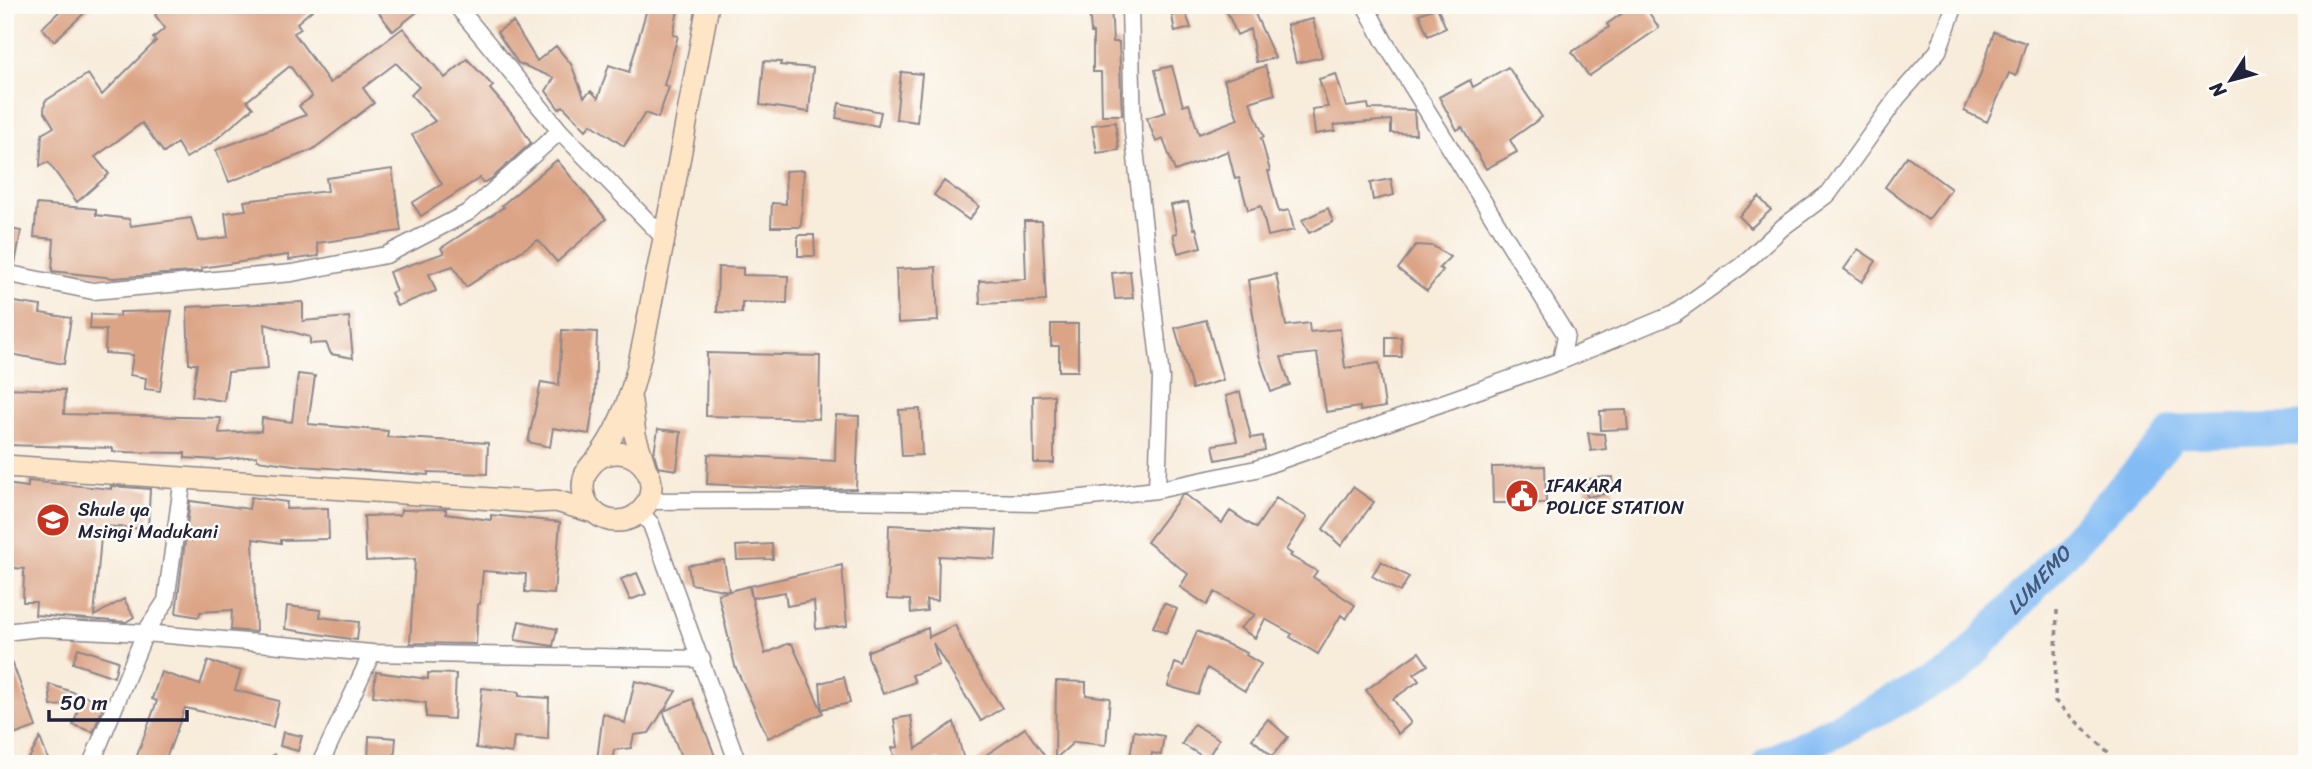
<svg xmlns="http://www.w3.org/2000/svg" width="2312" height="769" font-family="Sriracha,sans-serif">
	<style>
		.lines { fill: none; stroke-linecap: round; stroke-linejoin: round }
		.river { stroke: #83bcf4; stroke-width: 33 }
		.building { fill: #dca486 }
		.street-casing { stroke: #8d878b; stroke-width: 19 }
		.secondary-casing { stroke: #8d878b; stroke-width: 24 }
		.path { stroke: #8d878b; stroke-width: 3.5; stroke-dasharray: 5 5; stroke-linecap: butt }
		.street { stroke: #fff; stroke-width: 16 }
		.secondary { stroke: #fde5c5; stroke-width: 21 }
		.labels { text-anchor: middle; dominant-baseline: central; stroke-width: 5; stroke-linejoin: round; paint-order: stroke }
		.poi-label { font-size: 19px; fill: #22223b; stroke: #fdfcf7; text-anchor: start }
		.water-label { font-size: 21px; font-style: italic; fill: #44587c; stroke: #fdfcf7 }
	</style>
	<rect width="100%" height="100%" fill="#fdfcf7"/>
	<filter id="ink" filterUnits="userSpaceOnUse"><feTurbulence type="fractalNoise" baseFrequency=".0143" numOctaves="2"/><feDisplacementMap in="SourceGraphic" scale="14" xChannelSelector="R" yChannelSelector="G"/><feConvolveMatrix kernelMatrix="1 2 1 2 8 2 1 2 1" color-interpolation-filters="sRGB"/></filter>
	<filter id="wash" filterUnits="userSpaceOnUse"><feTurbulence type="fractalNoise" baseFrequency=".00686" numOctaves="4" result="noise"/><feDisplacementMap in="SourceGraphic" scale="28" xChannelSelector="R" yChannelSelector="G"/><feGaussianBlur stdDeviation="1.57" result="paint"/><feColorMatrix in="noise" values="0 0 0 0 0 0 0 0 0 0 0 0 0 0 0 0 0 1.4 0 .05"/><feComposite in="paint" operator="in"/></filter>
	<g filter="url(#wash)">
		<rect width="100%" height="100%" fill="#f8ecdb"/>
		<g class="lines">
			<!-- river -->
			<path class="river" id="s1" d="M1768 764 1956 670 2175 432 2307 429"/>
		</g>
		<g id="blocks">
			<!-- building -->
			<path class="building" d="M66 5H93L54 41 42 28Z
				M166 5H318L297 23 301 29 294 33 330 83 403 28 445 78 467 59 493 86 490 89 517 120 531 143 491 179 483 183 480 178 421 216 412 203 442 184 412 135 435 121 411 95 419 87 396 63 363 88 374 103 312 150 229 182 216 150 306 115 299 106 312 97 290 66 247 101 253 108 213 142 186 158 177 143 164 153 142 123 95 157 109 174 77 202 48 162 40 166 42 134 54 127 44 111 45 101 88 74 102 95 156 41 153 38 165 28 155 15Z
				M373 5H426L393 31Z
				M648 5H679L673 35 678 36 664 85 669 87 658 118 645 113 624 146 591 124 586 130 563 106 559 109 546 91 554 78 518 63 497 32 513 22 537 61 556 46 571 64 584 97 591 91 598 98 609 65 629 72Z
				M1089 5H1111L1113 42H1119L1122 115H1102L1101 72H1093V33H1091Z
				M1170 5H1183L1191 28 1175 32Z
				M1224 5H1251L1275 58 1256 62 1250 29 1237 35Z
				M1634 5H1644L1659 28 1589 76 1572 52 1609 27 1607 24Z
				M1437 7 1446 28 1428 36 1419 14Z
				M1313 19 1322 57 1296 63 1287 25Z
				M1994 32 2026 43 2016 76 2009 73 1987 122 1964 111 1980 76Z
				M764 61 781 62 780 65 813 68 809 112 760 105Z
				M1172 66 1183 106 1189 104 1199 134 1238 119 1224 80 1265 66 1275 94 1250 102 1264 137 1261 138 1270 171H1268L1279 212 1289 210 1294 230 1268 236 1261 206 1248 210 1239 178 1235 179 1228 151 1175 171 1163 139 1156 142 1147 118 1166 112 1155 70Z
				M1508 67 1542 117 1510 140 1517 152 1486 169 1462 127 1457 130 1439 97 1470 80 1473 87Z
				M901 72 922 74 917 122 896 119Z
				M1336 74 1346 107 1368 104 1369 109 1414 110 1416 134 1391 133V120L1334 125 1335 131 1315 134 1312 109 1328 107 1319 79Z
				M839 103 881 112 878 126 836 118Z
				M1115 122 1119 150 1097 153 1092 125Z
				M1907 156 1951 189 1928 220 1885 187Z
				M557 160 606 219 557 262 538 240 466 287 453 266 429 274 436 291 397 306 391 293 396 291 389 272 444 253 441 248 504 207 502 205Z
				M392 169 401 231 317 243 319 256 289 260 288 255 201 268 202 271 114 278 52 271 54 239 34 237 37 204 96 209V215L129 219 131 226 191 218 198 241 228 237 225 213 246 210 244 201 328 191 326 178Z
				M804 170 801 227H771L772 203 786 204 785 171Z
				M1391 179 1394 195 1373 200 1370 183Z
				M944 181 979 206 969 220 934 195Z
				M1759 197 1771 210 1751 228 1739 216Z
				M1188 202 1194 229 1196 228 1201 247 1178 253 1173 234 1177 233 1171 205Z
				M1328 208 1333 222 1309 233 1302 220Z
				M1024 221H1042L1046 301 980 304 979 281 1026 279Z
				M5 228 21 231 15 264 5 263Z
				M798 235H814L815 256H798Z
				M1416 245 1433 246 1450 257 1439 268 1443 270 1427 291 1398 269Z
				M1858 249 1876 261 1862 282 1844 269Z
				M718 267 743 268V275L788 276 787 303 742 302V313L717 312Z
				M936 267 938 321 898 323 896 269Z
				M1130 271 1133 298 1115 299 1112 273Z
				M1276 274 1286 326 1309 323 1310 332 1340 329 1345 368 1379 363 1385 407 1360 411V407L1326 412 1317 353 1281 357 1290 385 1271 392 1259 355 1248 280Z
				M8 301 41 306 40 313 71 318 64 364 5 353Z
				M303 302V321L349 317 353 358 331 354 326 343 310 344V337L265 324 268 369 228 372 224 401 192 396 197 364H189L187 307Z
				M172 311 160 391 145 389 146 378 130 375 133 355 105 353 106 330 90 329 91 314 120 316V312Z
				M1206 320 1223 380 1192 389 1175 328Z
				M1051 324H1078V371H1059V346H1051Z
				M562 330 597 332 595 396 589 434 553 428 550 447 528 442 541 382 559 385Z
				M1386 337H1401L1402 357H1386Z
				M707 353 820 356 819 419 706 416Z
				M298 374 315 376 308 424 388 431 387 437 488 443 487 474 428 472V475L301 466 257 460V456L217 460 185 458V453L113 452V448L5 445V388L65 390 64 414 221 418 219 433 261 431 262 418 292 422Z
				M1240 392 1251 438 1263 436 1265 450 1216 460 1213 445 1237 441 1226 396Z
				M1054 395V463H1034L1033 396Z
				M920 409 922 455 902 456 899 410Z
				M1626 410 1628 429 1601 430 1600 411Z
				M836 415 859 416 856 489 821 490 707 484 708 454 835 461Z
				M658 429 681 432 677 470 658 467 654 453Z
				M1588 433 1604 434 1606 449 1591 451Z
				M1545 466 1546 503H1493L1492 467Z
				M1604 477H1612L1614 492 1587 497 1584 480Z
				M28 481 111 489V486L150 489 148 529 102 526 94 616 124 599 134 617 126 622 35 615 36 602H23L24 569 5 567V484L28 487Z
				M1353 487 1374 502 1341 546 1323 529Z
				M1182 495H1186L1222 523 1230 511 1256 528 1276 498 1307 517 1286 550 1292 554 1290 556 1317 571 1313 577 1355 605 1346 619 1341 615 1318 654 1290 637 1292 634 1265 619 1255 638 1240 628 1255 615 1215 592 1207 605 1180 587 1188 574 1147 542Z
				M251 497 287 502 286 509 328 508 329 539 281 540V543L253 539 256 632 231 630 232 610 200 612 199 617 176 613 190 501 249 509Z
				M446 509V514L491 520V515L560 522 554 594 525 592 526 574 483 571 480 604H478L476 644 410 643 415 559 366 561 364 516 400 515 401 510Z
				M889 525 997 530 995 559 939 556 938 601 926 600 927 611 911 613 910 600 887 599Z
				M772 544 773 559 737 560 736 546Z
				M724 560 729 591 691 584 688 565Z
				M1381 561 1409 577 1400 592 1372 576Z
				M842 565 847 626 816 629 814 601 787 606 785 592 752 598 750 586Z
				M637 573 646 594 630 600 621 579Z
				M749 586 765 654 787 644H792L823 713 768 738 735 666 718 594Z
				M1164 603 1177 609 1166 633 1153 627Z
				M287 606 321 610 320 617 359 622 357 640 285 629Z
				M519 621 557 629 553 646 515 640Z
				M955 625 969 656 1002 708 981 721 933 643 939 665 912 675 915 682 883 694 868 657V651L928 628 929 637Z
				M1197 631 1247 653 1246 655 1261 664 1245 691 1207 668 1198 695 1168 686 1175 663 1183 666Z
				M7 648 36 727 5 738V649Z
				M78 648 118 661 114 677 73 663Z
				M1419 652 1428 665 1414 674 1419 681 1393 699 1411 723 1398 734 1366 690Z
				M208 661 241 671 235 690 279 701 273 727 185 708 164 764H134L157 701 152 699 161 672 200 685Z
				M376 672 428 679V673L456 674 454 719 426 717V703L373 696Z
				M844 677 850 703 822 709 820 683Z
				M635 681 676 691 664 711 693 699 718 764H684L663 711 649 733 634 735 631 748 614 750 612 762 597 760 603 713 625 723Z
				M1056 681 1086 682V695L1110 698 1106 745 1074 742 1055 759Z
				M49 684 105 703 93 732 73 725 80 704 51 706Z
				M482 688 519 692V696L549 698 548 739 514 737 512 753 476 748Z
				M911 716 916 749 954 722 965 764H941L939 759 920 764H896L892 748 898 747 894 719Z
				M1268 719 1288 737 1272 756 1252 739Z
				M1194 724 1219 739 1207 759 1182 744Z
				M1025 728 1050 764H972L1001 745Z
				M1134 731 1164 736 1161 755 1152 753 1150 764H1129Z
				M283 732 302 736 298 751 280 746Z
				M369 736 396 738 394 762 368 761Z
				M40 738 50 764H26Z"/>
		</g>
	</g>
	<g filter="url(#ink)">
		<use href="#blocks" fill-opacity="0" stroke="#8d878b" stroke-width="2"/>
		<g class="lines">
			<defs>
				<path id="street" d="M456 5 560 131 664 238
					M1130 5 1133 131 1161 378 1157 490
					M5 273 93 291 292 273 386 255 469 212 560 131
					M1561 361 1674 314 1741 266 1783 227 1829 193 1897 98 1938 51 1955 5
					M649 501 832 500 1035 503 1157 490 1256 469 1561 361 1566 335 1384 41 1365 5
					M640 512 651 524 738 764
					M5 632 40 628 145 633 372 653 702 659
					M91 764 145 633 166 601 183 478
					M320 764 372 653"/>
				<path id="secondary" d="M631 401 635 435 645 467
					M583 487a34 34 0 1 1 68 0a34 34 0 1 1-68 0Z
					M597 459C637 407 643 340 656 278 675 187 691 96 708 5
					M5 466 535 502 556 501 596 513"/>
			</defs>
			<!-- street casing -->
			<use href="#street" class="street-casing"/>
			<!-- secondary casing -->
			<use href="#secondary" class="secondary-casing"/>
			<!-- path -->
			<path class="path" d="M2057 610 2055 701 2110 754 2114 764
				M273 754 279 764"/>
			<!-- street -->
			<use href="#street" class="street"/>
			<!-- secondary -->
			<use href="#secondary" class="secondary"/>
		</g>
	</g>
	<!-- icons -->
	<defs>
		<symbol id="civic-disc" viewBox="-11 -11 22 22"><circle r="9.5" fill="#c8321e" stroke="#fdfcf7"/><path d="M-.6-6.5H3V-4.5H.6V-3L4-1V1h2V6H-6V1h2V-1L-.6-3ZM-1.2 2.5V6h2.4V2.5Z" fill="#fff"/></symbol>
		<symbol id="school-disc" viewBox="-11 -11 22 22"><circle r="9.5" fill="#c8321e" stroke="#fdfcf7"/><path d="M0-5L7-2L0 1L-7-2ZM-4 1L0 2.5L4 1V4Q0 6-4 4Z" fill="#fff"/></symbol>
	</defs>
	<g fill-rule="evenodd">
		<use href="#civic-disc" x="1503" y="477" width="38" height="38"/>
		<use href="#school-disc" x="34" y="501" width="38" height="38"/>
	</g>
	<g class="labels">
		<!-- poi labels -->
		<g class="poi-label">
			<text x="1546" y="485">IFAKARA<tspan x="1546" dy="22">POLICE STATION</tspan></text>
			<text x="78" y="509">Shule ya<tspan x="78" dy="22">Msingi Madukani</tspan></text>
		</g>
		<!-- water labels -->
		<g class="water-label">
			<text stroke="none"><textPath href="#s1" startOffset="332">LUMEMO</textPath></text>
		</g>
	</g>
	<!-- margin -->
	<rect width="2312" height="769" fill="none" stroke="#fdfcf7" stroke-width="28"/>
	<!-- north arrow -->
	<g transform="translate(2231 80) rotate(234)" stroke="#fdfcf7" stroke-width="5" paint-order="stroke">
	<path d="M0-5L12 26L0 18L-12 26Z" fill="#22223b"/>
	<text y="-10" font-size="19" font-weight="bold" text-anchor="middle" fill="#22223b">N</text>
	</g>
	<!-- scale -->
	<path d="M49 710v10h138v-10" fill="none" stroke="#22223b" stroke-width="3.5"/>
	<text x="60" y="710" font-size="21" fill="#22223b" stroke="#fdfcf7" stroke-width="5" paint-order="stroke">50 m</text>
</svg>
